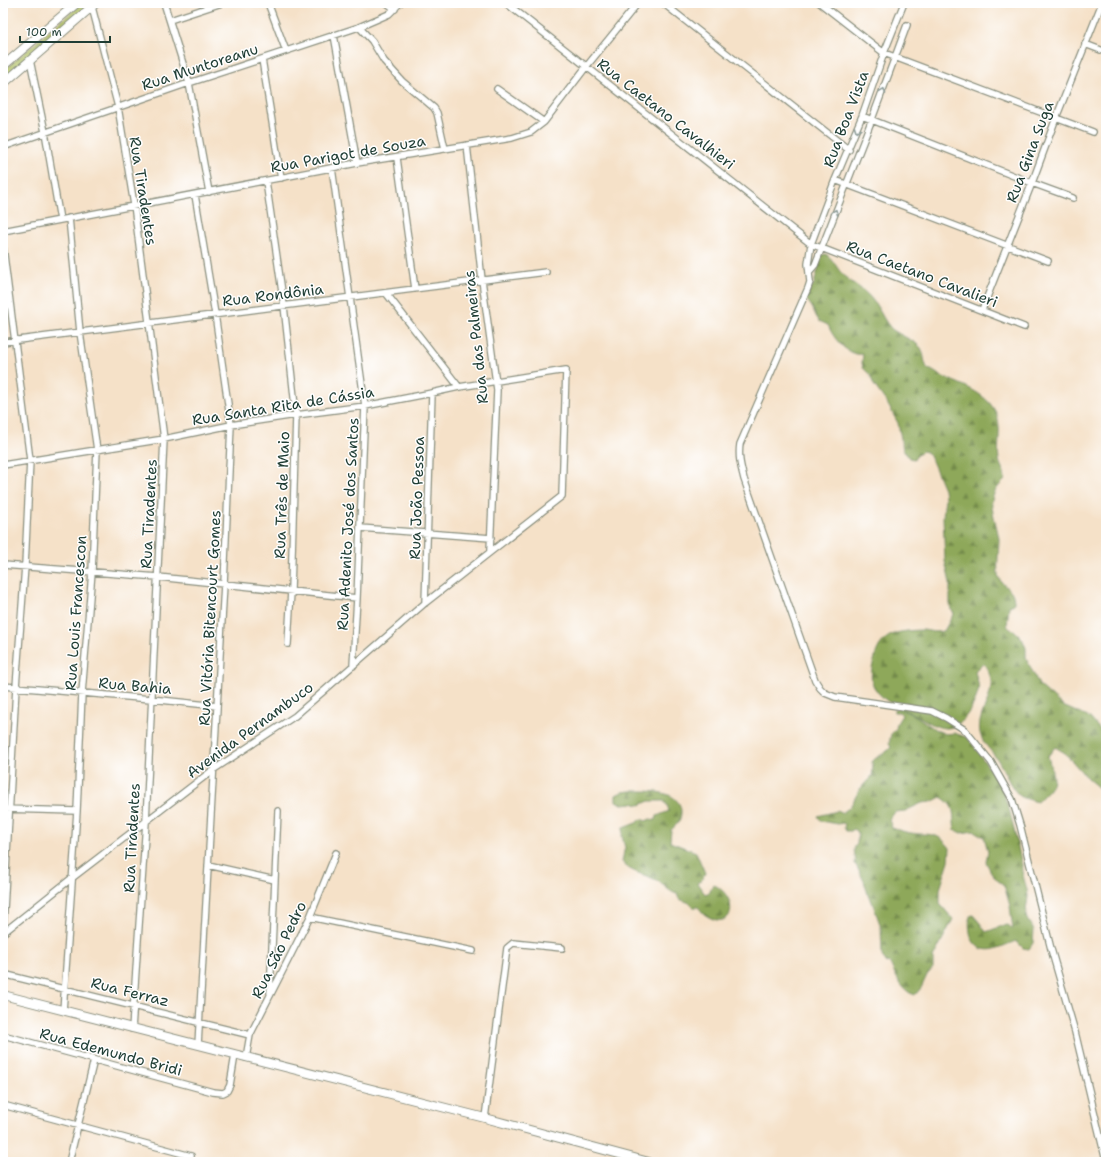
<svg xmlns="http://www.w3.org/2000/svg" width="1109" height="1165" font-family="'Shantell Sans',sans-serif">
	<style>
		.grass { fill: #b3c264; stroke: #69804c }
		.forest { fill: url(#forest-firs); stroke: #567247 }
		.lines { fill: none; stroke-linecap: round; stroke-linejoin: round }
		.minor-casing { stroke: #8a8f7e; stroke-width: 8 }
		.secondary-casing { stroke: #8a8f7e; stroke-width: 10 }
		.minor { stroke: #fff; stroke-width: 5.5 }
		.secondary { stroke: #fff; stroke-width: 8 }
		.oneway { stroke: #8f9e9a }
		.labels { text-anchor: middle; dominant-baseline: central; stroke-width: 3; stroke-linejoin: round; paint-order: stroke }
		.street-label { font-size: 15px; fill: #1f3d34; stroke: #fff }
	</style>
	<defs>
		<pattern id="forest-firs" width="22" height="20" patternUnits="userSpaceOnUse"><rect width="22" height="20" fill="#8ea85a"/><path d="M5 1l3.5 6h-7zM16 11l3.5 6h-7z" fill="#738a4b"/></pattern>
	</defs>
	<rect width="100%" height="100%" fill="#fff"/>
	<filter id="ink" filterUnits="userSpaceOnUse"><feTurbulence type="fractalNoise" baseFrequency=".025" numOctaves="2"/><feDisplacementMap in="SourceGraphic" scale="8" xChannelSelector="R" yChannelSelector="G"/><feConvolveMatrix kernelMatrix="1 2 1 2 8 2 1 2 1" color-interpolation-filters="sRGB"/></filter>
	<filter id="wash" filterUnits="userSpaceOnUse"><feTurbulence type="fractalNoise" baseFrequency=".012" numOctaves="4" result="noise"/><feDisplacementMap in="SourceGraphic" scale="16" xChannelSelector="R" yChannelSelector="G"/><feGaussianBlur stdDeviation="0.9" result="paint"/><feColorMatrix in="noise" values="0 0 0 0 0 0 0 0 0 0 0 0 0 0 0 0 0 1.4 0 .05"/><feComposite in="paint" operator="in"/></filter>
	<g filter="url(#wash)">
		<rect width="100%" height="100%" fill="#f5e1c8"/>
		<!-- grass -->
		<path class="grass" d="M82 3H91L3 79V71Z"/>
		<!-- forest -->
		<path class="forest" d="M826 254C834 260 837 269 844 276 854 285 866 290 874 302 881 311 884 322 893 330 900 335 917 342 921 348 925 355 923 362 928 369 933 370 937 374 941 376 962 385 992 394 998 419 1001 433 997 446 999 460 1000 466 1005 471 1005 480 999 485 994 491 992 500 990 506 998 530 999 539 999 547 996 573 999 578 1005 590 1014 586 1014 604L1009 606 1007 626 1015 631 1022 638 1026 648V658L1039 685 1063 706 1090 718 1104 734 1106 739V794L1087 778 1065 753 1055 747 1048 756C1055 784 1057 782 1037 802 1032 800 1025 799 1020 796 1010 788 1004 769 997 759 992 751 982 743 980 733 975 710 1005 690 983 663L975 671C976 677 980 686 978 692 975 704 962 729 946 728 934 728 924 718 913 714 898 707 883 702 874 687 869 678 872 667 875 657 877 647 884 637 896 633 904 631 914 630 923 630 931 631 934 633 944 631L954 613 951 610 950 605V583L945 561 943 517 945 497 944 489 930 456 927 452 922 451 914 459 909 458 903 449 898 423 887 403 874 385 870 375 863 368 862 363 863 354C848 357 833 338 828 325L819 321 816 316 812 307 806 299 810 288 814 284 818 269V259L821 255Z
			M897 708 916 716 936 730 946 734 954 733 966 737 970 740 1000 784 1010 812 1022 865C1021 875 1027 885 1028 896 1028 903 1025 909 1026 916 1027 921 1031 925 1034 930L1033 943 1029 949 1023 948 1016 941C1010 943 1002 947 995 949 973 954 967 934 970 916L973 915 980 923 986 932 1002 926 1008 925 1013 929 1010 906 1004 885 997 880 991 872 986 862 988 851 984 837 974 831 961 833 955 830C952 813 957 807 941 797L931 802 922 803 905 811 895 812 889 820 892 828C898 830 905 832 911 833 930 836 936 830 950 848L949 861 940 889V904L953 919 933 958V968L927 975 921 988 915 995C900 991 896 974 889 962L886 963 882 956 881 927 871 899 869 898 864 881 855 863C857 856 851 849 857 844L858 832 854 829 851 831H846L844 827 845 824 843 823 838 824 821 821 818 816 837 811 842 813 850 807 860 789 872 776 873 769 872 762C877 755 885 755 891 747L889 744 891 734 896 729 897 723 902 715 899 712H894V709Z
			M630 791C646 791 680 789 681 811 681 820 678 824 671 830L670 842 696 852 705 873 701 881 697 883 705 894 710 892 713 884C741 898 734 935 704 914 702 912 700 909 698 907H693L690 903 679 899 677 894C669 892 663 884 656 880 645 874 630 873 622 862L624 851 625 848 622 836 623 828 636 823 641 819 646 821 650 819 656 820 657 816 669 811 667 805 664 801H649L640 805 635 804 634 803 622 804 616 801V795L622 792Z"/>
	</g>
	<g filter="url(#ink)">
		<g class="lines">
			<defs>
				<path id="minor" d="M164 3 189 83 209 192
					M268 3 286 51
					M387 3 395 9
					M506 3 811 244 1024 327
					M663 3 849 150
					M820 3 884 53 1093 132
					M904 3 884 53 862 116 835 180 811 244 808 264 810 282 808 288 740 444C738 457 741 467 744 479L815 680 820 688 825 693 835 697 932 711 946 718 965 730 991 762 1012 799 1020 825 1051 949 1075 1032 1106 1161
					M92 7 118 107 134 205 164 439 146 822 132 1029
					M170 20 222 3
					M359 27 372 41 384 61 402 81 434 108 437 113 445 149
					M334 35 357 163
					M1085 44 1106 52
					M262 59 281 178
					M30 60 45 132 60 220
					M497 89 544 122
					M862 116 1032 183 1073 198
					M467 145 482 280 497 390 490 551
					M3 147 189 83 359 27 389 14 400 3
					M397 158 415 289
					M332 168 365 406 357 598 353 666
					M835 180 1048 261
					M266 181 284 306 296 415 291 591 288 644
					M195 195 215 314 231 425 224 584 198 1045
					M3 231 357 163 512 138 531 132 544 122 586 67 638 3
					M3 247 30 460 25 566 16 687 3 928
					M809 272 815 265 872 119 907 25
					M386 293 459 387
					M982 310 1032 183 1056 118 1102 3
					M3 342 546 272
					M3 465 164 439 231 425 296 415 365 406 432 393 459 387 566 370 562 496 425 603 295 716 213 770 72 878 3 933
					M360 528 491 538
					M3 565 158 577 357 598
					M425 603 432 393
					M3 686 151 699 217 706
					M3 809 77 811
					M208 865 275 880
					M310 917 473 951
					M3 974 250 1035
					M270 993 278 811
					M63 1011 77 811 82 693 92 572 97 450 80 332 69 218
					M3 1035 213 1092 223 1093 227 1091 230 1085 235 1055
					M246 1058 250 1035 310 917 336 853
					M3 1105 191 1156
					M485 1118 507 948 513 943 562 948
					M69 1162 94 1060"/>
				<path id="secondary" d="M3 66 77 3
					M3 84 96 3
					M3 995 485 1118 649 1162"/>
			</defs>
			<!-- minor casing -->
			<use href="#minor" class="minor-casing"/>
			<!-- secondary casing -->
			<use href="#secondary" class="secondary-casing"/>
			<!-- minor -->
			<use href="#minor" class="minor"/>
			<!-- secondary -->
			<use href="#secondary" class="secondary"/>
		</g>
		<!-- one-way arrows -->
		<defs><path id="oneway-chevron" d="M-2-3.5L2.5 0L-2 3.5" fill="none" stroke-width="1.6" stroke-linecap="round" stroke-linejoin="round"/></defs>
		<g class="oneway">
			<use href="#oneway-chevron" transform="translate(883 91) rotate(-70)"/>
			<use href="#oneway-chevron" transform="translate(857 130) rotate(111)"/>
			<use href="#oneway-chevron" transform="translate(835 212) rotate(-69)"/>
		</g>
	</g>
	<g class="labels">
		<!-- street labels -->
		<g class="street-label">
			<text transform="translate(200 67) rotate(-18)">Rua Muntoreanu</text>
			<text transform="translate(666 114) rotate(38)">Rua Caetano Cavalhieri</text>
			<text transform="translate(846 119) rotate(-69)">Rua Boa Vista</text>
			<text transform="translate(1030 152) rotate(-69)">Rua Gina Suga</text>
			<text transform="translate(348 154) rotate(-10)">Rua Parigot de Souza</text>
			<text transform="translate(143 191) rotate(81)">Rua Tiradentes</text>
			<text transform="translate(922 274) rotate(21)">Rua Caetano Cavalieri</text>
			<text transform="translate(273 295) rotate(-7)">Rua Rondônia</text>
			<text transform="translate(476 337) rotate(-96)">Rua das Palmeiras</text>
			<text transform="translate(283 406) rotate(-9)">Rua Santa Rita de Cássia</text>
			<text transform="translate(282 495) rotate(-88)">Rua Três de Maio</text>
			<text transform="translate(417 498) rotate(-88)">Rua João Pessoa</text>
			<text transform="translate(149 514) rotate(-87)">Rua Tiradentes</text>
			<text transform="translate(348 524) rotate(-87)">Rua Adenito José dos Santos</text>
			<text transform="translate(76 613) rotate(-86)">Rua Louis Francescon</text>
			<text transform="translate(210 618) rotate(-87)">Rua Vitória Bitencourt Gomes</text>
			<text transform="translate(135 686) rotate(5)">Rua Bahia</text>
			<text transform="translate(250 730) rotate(-36)">Avenida Pernambuco</text>
			<text transform="translate(132 838) rotate(-87)">Rua Tiradentes</text>
			<text transform="translate(279 950) rotate(-64)">Rua São Pedro</text>
			<text transform="translate(130 992) rotate(14)">Rua Ferraz</text>
			<text transform="translate(111 1052) rotate(15)">Rua Edemundo Bridi</text>
		</g>
	</g>
	<!-- margin -->
	<rect width="1109" height="1165" fill="none" stroke="#fff" stroke-width="16"/>
	<!-- scale -->
	<path d="M20 36v6h90v-6" fill="none" stroke="#1f3d34" stroke-width="2"/>
	<text x="26" y="36" font-size="12" fill="#1f3d34" stroke="#ffffff" stroke-width="3" paint-order="stroke">100 m</text>
</svg>
